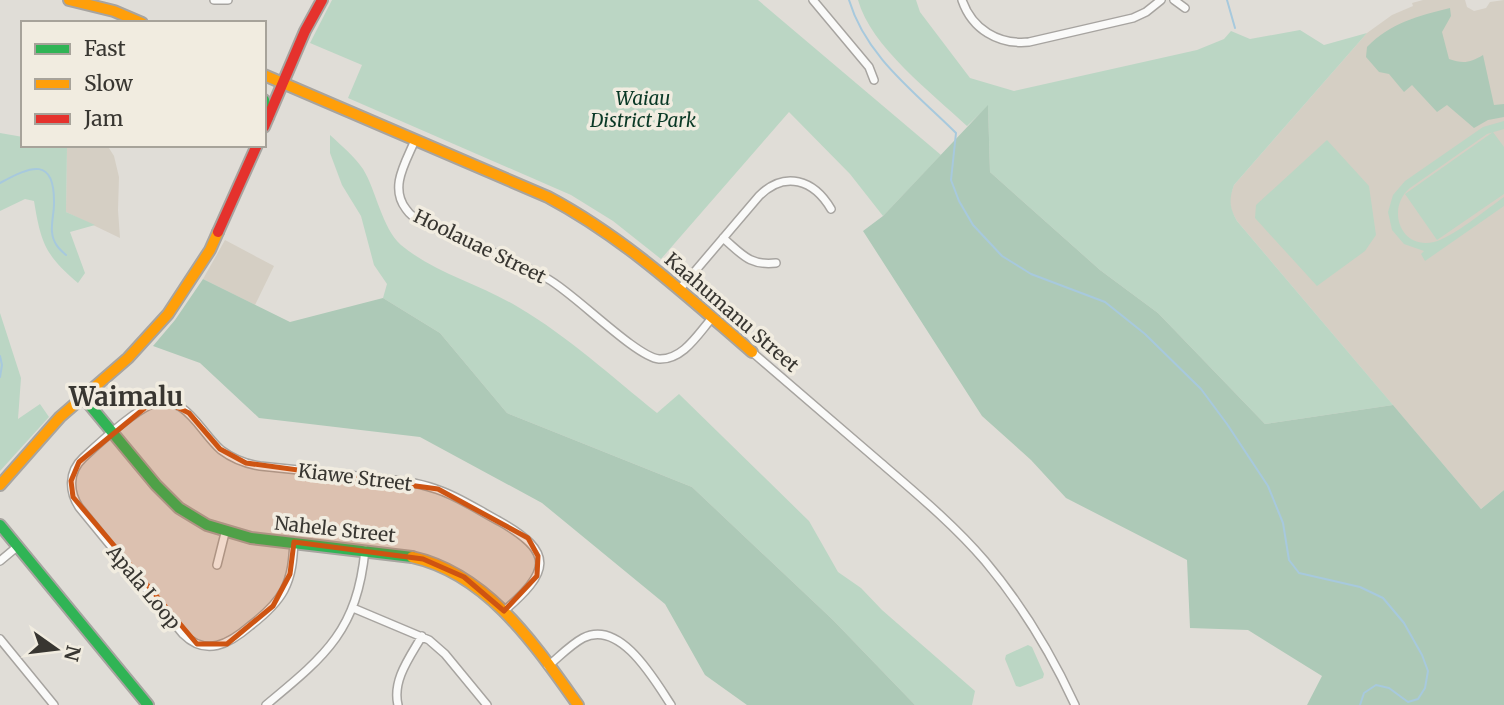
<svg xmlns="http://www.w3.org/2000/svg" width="1504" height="705" font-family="Merriweather,serif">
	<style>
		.built { fill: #d5cfc4 }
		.green { fill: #bbd6c4 }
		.forest { fill: #adc9b7 }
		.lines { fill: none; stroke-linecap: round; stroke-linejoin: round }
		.stream { stroke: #a7c9dd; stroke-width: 2 }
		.street-casing { stroke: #a7a4a0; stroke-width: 10 }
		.fast-casing { stroke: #a7a4a0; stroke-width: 14 }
		.slow-casing { stroke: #a7a4a0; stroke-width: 14 }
		.jam-casing { stroke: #a7a4a0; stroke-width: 14 }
		.street { stroke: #fafaf9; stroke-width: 7 }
		.fast { stroke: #30b455; stroke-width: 10 }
		.slow { stroke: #ff9f0a; stroke-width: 10 }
		.jam { stroke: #e5322d; stroke-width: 10 }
		.marked { fill: #ce5412; fill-opacity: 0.2; stroke: #ce5412; stroke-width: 5; stroke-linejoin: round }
		.labels { text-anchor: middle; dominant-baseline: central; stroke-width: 7; stroke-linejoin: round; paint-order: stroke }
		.park-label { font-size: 19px; font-style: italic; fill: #0a3926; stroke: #f1ece0 }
		.street-label { font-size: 19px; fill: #383631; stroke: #f1ece0 }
		.district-label { font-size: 26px; font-weight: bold; fill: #383631; stroke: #f1ece0 }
	</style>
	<rect width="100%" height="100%" fill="#e0ddd7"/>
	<!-- built -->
	<path class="built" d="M1423 0H1465L1467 7 1474 11 1486 8 1490 2 1504 0V490L1481 509 1237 221 1232 212 1229 199 1234 185 1367 33 1392 15 1413 6 1412 3Z
		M69 145H107L114 156 119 177 118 210 120 238 66 212 67 148Z
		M225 240 274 266 255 305 203 279Z"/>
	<!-- green -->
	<path class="green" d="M332 0H758L941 155 883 216 850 174 789 112 661 259 613 221 571 195 348 98 362 65 310 43Z
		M858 0H916L920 12 970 78 1014 91 1197 50 1224 39 1231 31 1250 39 1300 30 1324 45 1367 33 1234 185C1229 199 1229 207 1237 221L1393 405 1265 424 1158 313 1100 270 990 172 988 106 967 126C932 93 871 47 858 0Z
		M1504 121V129L1487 134 1410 188C1386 208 1400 250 1434 242 1452 238 1488 208 1504 197V206L1425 261 1421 254 1424 251 1404 244 1392 230 1388 212 1393 195 1405 181 1483 127Z
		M1493 132 1504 147V194L1437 240 1405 194Z
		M0 133 23 137V145H69L67 148 66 212 95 225 70 232 85 273 78 283C45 255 41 243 34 201L25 199 0 211Z
		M330 135C342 146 354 156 363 169 376 190 382 228 401 245 436 274 480 284 518 307 569 337 612 377 657 413L679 394 809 521 838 572 861 588 882 610 975 691 972 705H915L833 620 692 487 507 413 440 333 383 298 387 284 374 265 361 216 342 185 330 153Z
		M1327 140 1369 186 1376 235 1365 251 1317 286 1255 218 1256 205Z
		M0 313 21 378 18 419 40 404 49 417 0 471Z
		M1028 645 1032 647 1044 674 1043 678 1020 687 1016 686 1005 659 1006 655Z"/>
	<!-- forest -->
	<path class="forest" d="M1450 8 1451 16 1442 32 1449 59C1463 64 1470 63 1483 55L1494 105 1504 104V117L1488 120 1474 128 1447 105 1437 112 1412 85 1404 92 1389 74 1379 72 1366 57 1367 47C1390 23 1418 16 1450 8Z
		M988 105 990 172 1100 270 1158 313 1265 424 1393 405 1481 509 1504 490V705H1307L1322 676 1248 630 1190 628 1187 560 1066 498 1031 460 982 416 863 231 883 216Z
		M203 279 290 322 383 298 440 333 507 413 692 487 833 620 915 705H747L705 675 665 604 542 503 420 437 259 418 200 363 153 346 175 320Z"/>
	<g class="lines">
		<!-- stream -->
		<path class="stream" d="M849 0C866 57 916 93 956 133L951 180 959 201 973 225 1002 256 1031 274 1105 302 1145 334 1201 389 1227 424 1268 486 1283 523 1289 560 1299 573 1360 587 1383 598 1404 623 1422 655 1428 671 1425 688 1418 699 1408 702 1389 688 1376 685 1364 693 1360 705
			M1227 0 1235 28
			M0 183C31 166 55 156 54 204 54 213 51 223 52 232 53 243 59 249 66 255
			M0 356 2 365 0 377"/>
		<defs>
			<path id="street" d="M214 0H228
				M813 0 869 67 874 80
				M962 0C972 29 998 45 1029 42L1133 18 1146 12 1161 0
				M1174 0 1185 8
				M415 140C406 162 389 187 406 209 416 224 440 230 457 236 487 250 519 262 548 279 575 294 636 357 659 359 683 360 698 334 712 318
				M723 238C742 254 749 266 776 263
				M679 290 759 196C785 170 814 180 831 209
				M752 352C795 389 838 426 881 463 917 494 954 525 985 561 1022 605 1051 653 1075 705
				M294 542C293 559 292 575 284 590 276 605 263 616 250 626 229 644 206 657 183 634L79 507C69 492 68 472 83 458 98 444 132 413 150 405 185 391 199 431 221 450 233 459 246 464 260 466 292 469 325 473 357 476 383 479 411 480 436 489 458 496 478 510 499 521 556 553 549 572 504 611
				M0 561 18 546
				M217 565 225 533
				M353 608 429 640 445 654 487 705
				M0 639 54 705
				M548 666C559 657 570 645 583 638 620 619 654 679 671 705
				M266 705C325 656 357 631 365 550
				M398 705C392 680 410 657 422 636"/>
			<path id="fast" d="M264 100 268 117
				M83 397 156 485 179 508 207 525 251 538 412 557
				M0 525 148 705"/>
			<path id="slow" d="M69 0 114 11 142 23
				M264 75 548 197C625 238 687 296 752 352
				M0 485 60 417 128 358 168 314 210 250 218 232
				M412 557C488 574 535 645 578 705"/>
			<path id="jam" d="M264 127 305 31 322 0
				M218 232 257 145"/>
		</defs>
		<!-- street casing -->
		<use href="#street" class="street-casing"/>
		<!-- fast casing -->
		<use href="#fast" class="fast-casing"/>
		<!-- slow casing -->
		<use href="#slow" class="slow-casing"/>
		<!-- jam casing -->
		<use href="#jam" class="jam-casing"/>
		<!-- street -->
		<use href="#street" class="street"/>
		<!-- fast -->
		<use href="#fast" class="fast"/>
		<!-- slow -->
		<use href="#slow" class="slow"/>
		<!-- jam -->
		<use href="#jam" class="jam"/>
	</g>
	<!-- marked area -->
	<path class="marked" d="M167 402 189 413 220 449 246 463 438 489 528 538 538 556 537 576 504 611 464 577 423 559 294 542 290 574 273 606 227 644H197L73 497 71 481 79 462 146 407Z"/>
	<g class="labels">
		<!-- park labels -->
		<g class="park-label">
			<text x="643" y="98">Waiau<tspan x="643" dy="22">District Park</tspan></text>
		</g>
		<!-- street labels -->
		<g class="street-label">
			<text transform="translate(480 246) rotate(26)">Hoolauae Street</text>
			<text transform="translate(732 312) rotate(41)">Kaahumanu Street</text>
			<text transform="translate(355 477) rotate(7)">Kiawe Street</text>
			<text transform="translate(335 529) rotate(6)">Nahele Street</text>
			<text transform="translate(144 587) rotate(50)">Apala Loop</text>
		</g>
		<!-- district labels -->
		<g class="district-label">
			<text x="126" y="396">Waimalu</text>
		</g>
	</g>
	<!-- legend -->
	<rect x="21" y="21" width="245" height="126" fill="#f1ece0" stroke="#a7a39a" stroke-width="2"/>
	<rect x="35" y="44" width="35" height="10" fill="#30b455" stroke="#a7a39a" stroke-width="2"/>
	<text x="84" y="56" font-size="21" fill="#383631">Fast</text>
	<rect x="35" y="79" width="35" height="10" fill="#ff9f0a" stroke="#a7a39a" stroke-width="2"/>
	<text x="84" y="91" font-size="21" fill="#383631">Slow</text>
	<rect x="35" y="114" width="35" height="10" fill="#e5322d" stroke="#a7a39a" stroke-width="2"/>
	<text x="84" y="126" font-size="21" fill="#383631">Jam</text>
	<!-- north arrow -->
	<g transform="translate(56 649) rotate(104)" stroke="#f1ece0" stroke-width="5" paint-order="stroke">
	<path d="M0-5L12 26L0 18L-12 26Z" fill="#383631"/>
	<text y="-10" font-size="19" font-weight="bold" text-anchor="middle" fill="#383631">N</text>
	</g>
</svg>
